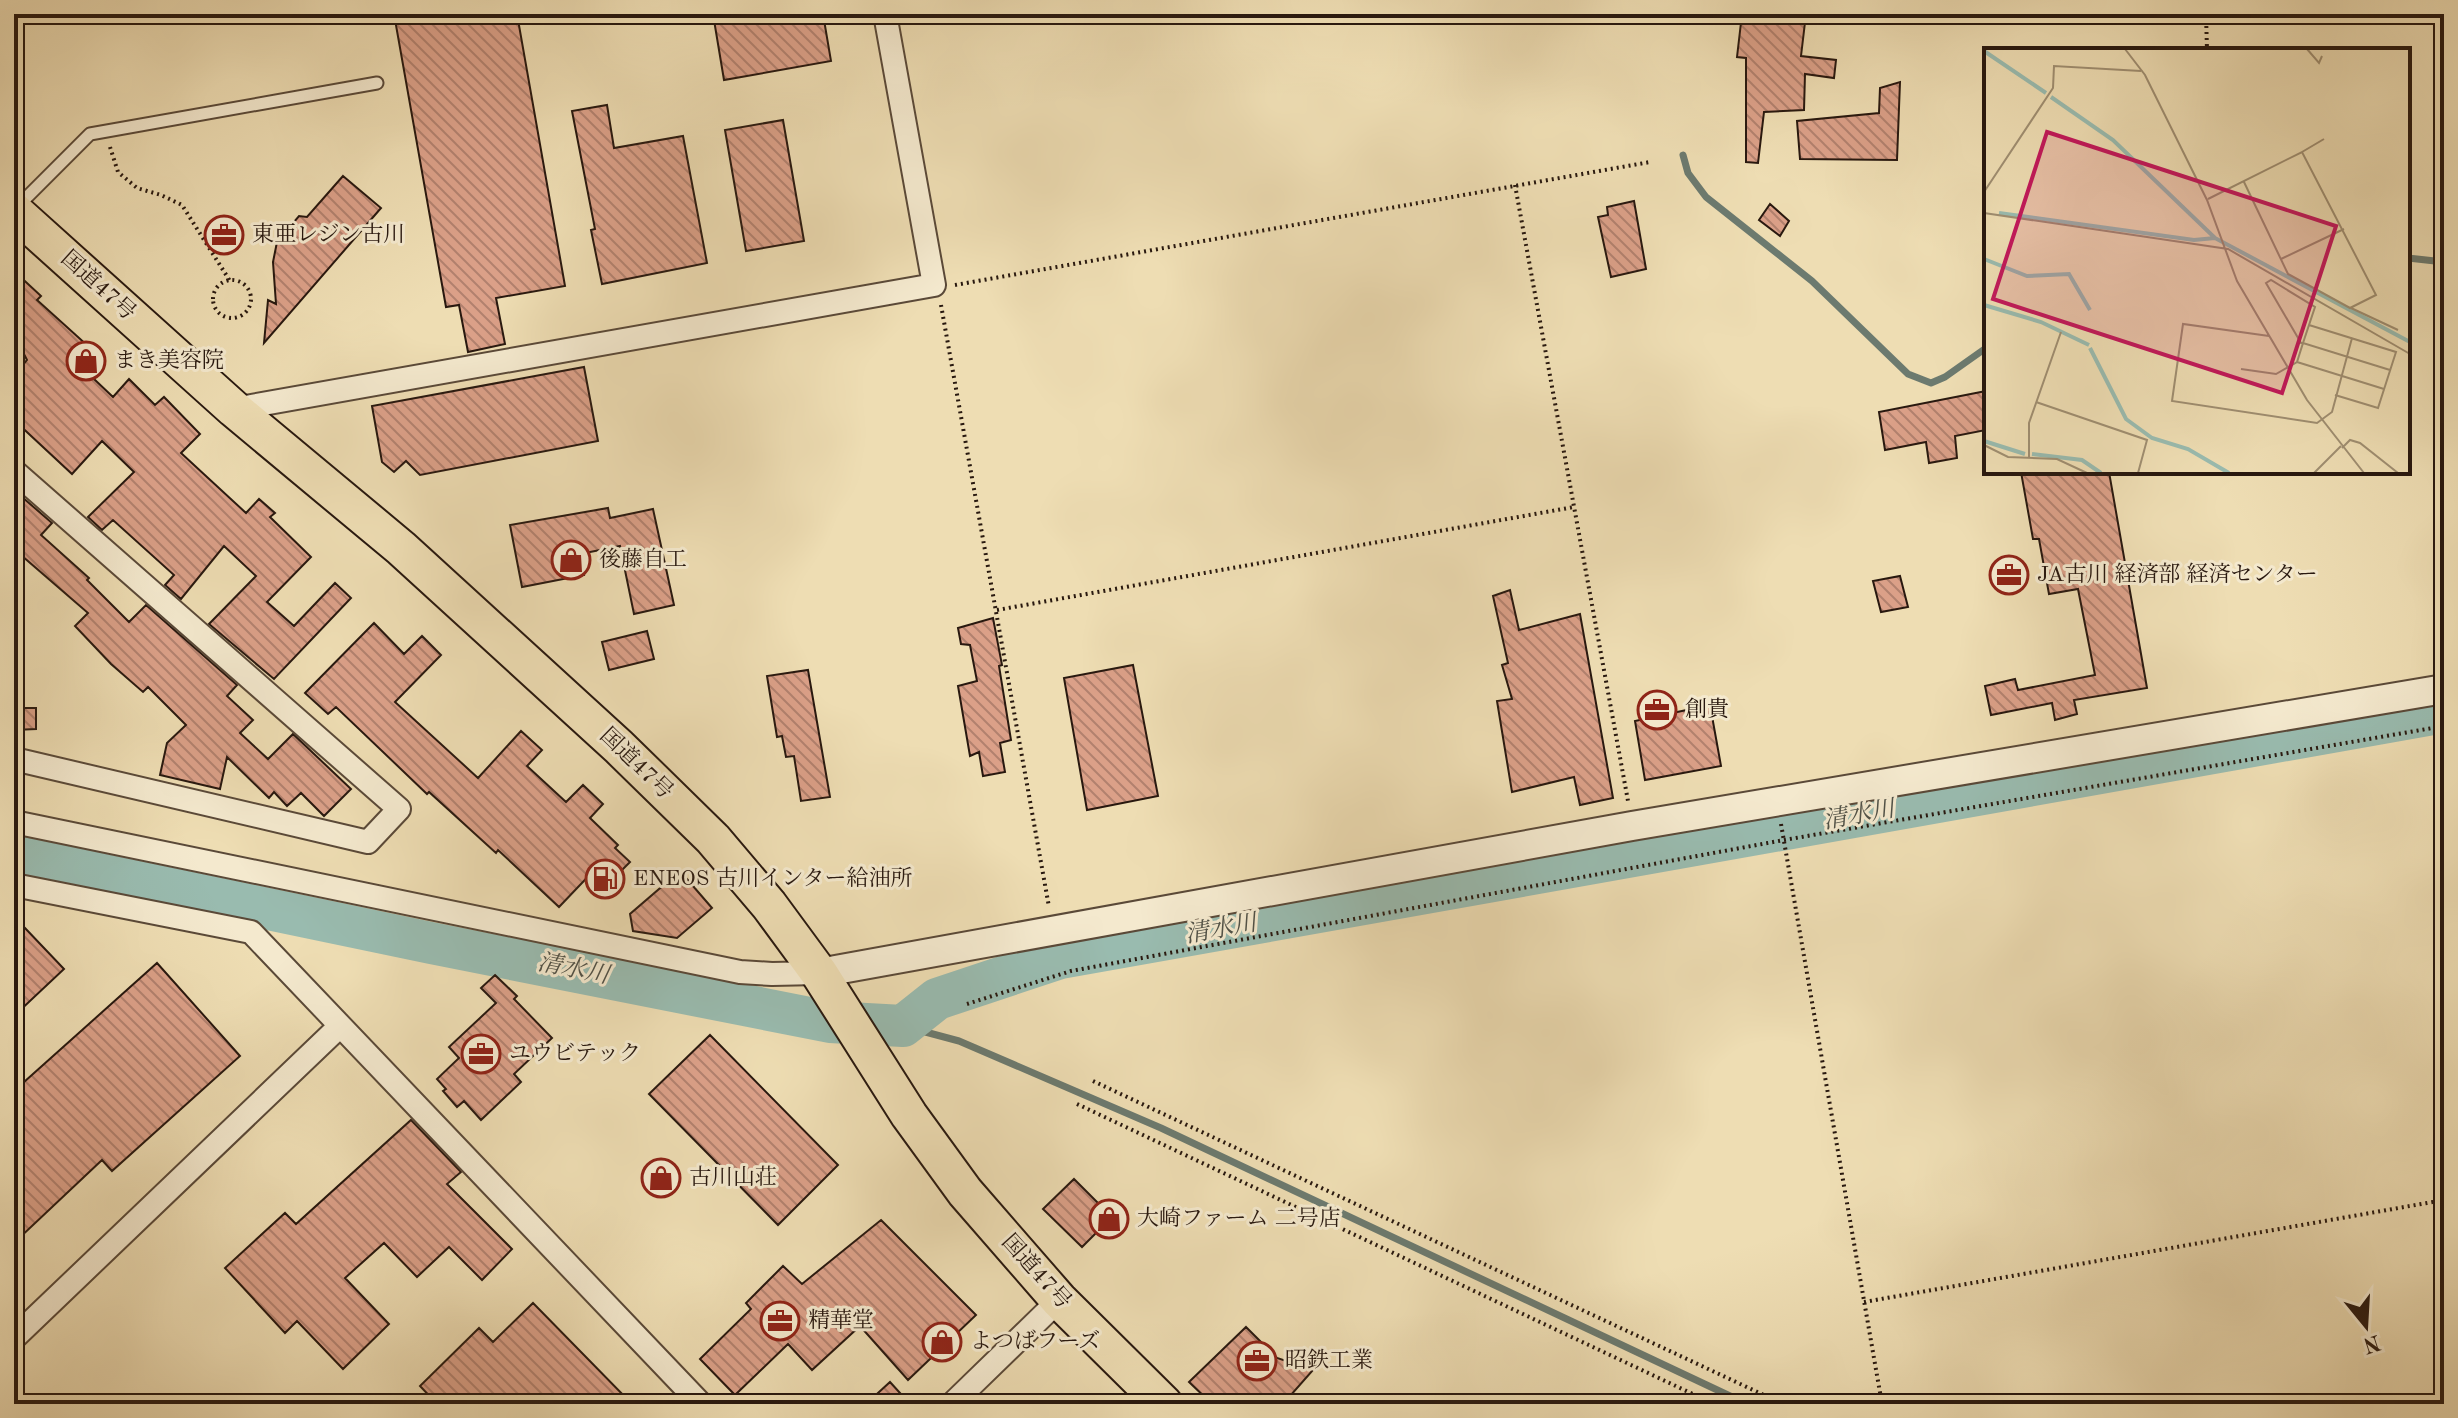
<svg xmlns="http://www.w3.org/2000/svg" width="2458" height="1418" font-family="'Old Standard TT','Noto Serif JP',serif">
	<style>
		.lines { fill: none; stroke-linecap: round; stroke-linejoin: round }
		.stream { stroke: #6c7a6f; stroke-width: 7 }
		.river { stroke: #99bbaf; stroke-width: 42 }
		.building { fill: url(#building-back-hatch); stroke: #28180f; stroke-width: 2 }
		.service-casing { stroke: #5a4938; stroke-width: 15 }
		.minor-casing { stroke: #5a4938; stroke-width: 26 }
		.tertiary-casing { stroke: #5a4938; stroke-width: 32 }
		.trunk-casing { stroke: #28180f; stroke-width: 40 }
		.path { stroke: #28180f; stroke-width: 4; stroke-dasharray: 2 4; stroke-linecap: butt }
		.service { stroke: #f4e9ce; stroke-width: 11 }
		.minor { stroke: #f4e9ce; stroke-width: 22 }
		.tertiary { stroke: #f4e9ce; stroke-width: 28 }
		.trunk { stroke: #eeddb3; stroke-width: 36 }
		.labels { text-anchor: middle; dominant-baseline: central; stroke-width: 6; stroke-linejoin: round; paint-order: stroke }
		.poi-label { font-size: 22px; fill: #28180f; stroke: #f4e9ce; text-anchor: start }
		.street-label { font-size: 22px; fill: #28180f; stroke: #f4e9ce }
		.water-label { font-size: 24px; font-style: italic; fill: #505147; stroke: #f4e9ce }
		.inset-river { fill: none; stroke: #99bbaf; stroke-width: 4 }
		.inset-road { fill: none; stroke: #9f8e71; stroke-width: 2 }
		.view { fill: #c2185b; fill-opacity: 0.15; stroke: #c2185b; stroke-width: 4 }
		.inset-edge { fill: none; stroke: #28180f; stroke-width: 4 }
	</style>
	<defs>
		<pattern id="building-back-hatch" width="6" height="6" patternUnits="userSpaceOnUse" patternTransform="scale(2)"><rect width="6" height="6" fill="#dba088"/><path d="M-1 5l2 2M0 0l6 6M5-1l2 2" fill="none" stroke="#b2816e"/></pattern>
	</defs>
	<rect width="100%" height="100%" fill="#eeddb3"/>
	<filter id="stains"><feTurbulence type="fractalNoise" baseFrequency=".0025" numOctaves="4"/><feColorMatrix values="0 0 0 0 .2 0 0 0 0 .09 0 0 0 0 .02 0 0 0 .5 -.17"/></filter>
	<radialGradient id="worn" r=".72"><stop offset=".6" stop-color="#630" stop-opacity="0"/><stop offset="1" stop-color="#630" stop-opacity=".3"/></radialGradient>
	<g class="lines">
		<!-- stream -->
		<path class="stream" d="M1683 155 1688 173 1706 197 1812 281 1908 374 1931 383 1945 377 1986 348
			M2408 258 2444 262
			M903 1026 959 1041 1161 1128 1747 1404"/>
		<!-- river -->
		<path class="river" d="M14 856 431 943 830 1022 903 1026 937 999 1060 958 2444 712"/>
	</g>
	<!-- building -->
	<path class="building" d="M394 14H517L565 286 496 298 505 344 468 352 459 305 446 307Z
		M713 14H823L831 61 724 80Z
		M1742 14H1806L1801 56 1836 60 1834 78 1805 74 1804 110 1764 112 1758 163 1746 162V58L1737 57Z
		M1900 82 1897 160 1800 159 1797 121 1879 113 1880 88Z
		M607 105 614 148 683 136 707 263 602 284 591 230 595 229 572 111Z
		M783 120 804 241 746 251 725 130Z
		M343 176 381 208 264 343 268 300 276 304 273 262 277 242 299 216 307 217Z
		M1634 201 1646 269 1611 277 1598 217 1608 215 1607 207Z
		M1770 204 1789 221 1780 236 1759 220Z
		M14 271 41 296 37 300 88 346 75 361 113 397 129 379 155 405 164 397 200 434 181 453 246 513 259 499 275 513 270 517 311 557 267 602 294 626 335 583 351 598 274 679 209 624 256 576 224 546 181 599 165 585 174 575 113 520 102 530 88 517 134 472 102 441 72 474 14 420V376L27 360 14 335Z
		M584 367 598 441 420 475 406 461 394 472 382 462 372 406Z
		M1986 391V430L1955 436 1957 458 1929 463 1926 442 1885 450 1879 412Z
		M2021 472H2109L2147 688 2074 700 2077 714 2055 720 2052 703 1991 715 1985 686 2015 679 2018 690 2095 675 2078 589 2049 594 2039 539H2033Z
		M14 490 52 523 41 535 89 578 87 580 129 622 146 605 237 685 227 696 253 720 240 733 268 759 293 734 351 789 324 816 301 793 287 806 274 792 269 798 227 757 220 789 160 775 167 743 186 725 148 687 143 692 111 664 75 626 88 613 14 549Z
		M608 508 610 518 653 509 674 605 634 614 620 546 580 554 584 575 522 587 510 525Z
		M1900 576 1908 607 1881 612 1873 581Z
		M1510 590 1519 630 1580 614 1613 798 1580 805 1574 777 1512 792 1497 701 1512 699 1502 665 1508 663 1493 596Z
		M993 618 1002 665 999 666 1011 740 1000 743 1005 772 983 776 979 752 970 756 958 686 977 681 970 645 961 644 958 628Z
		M374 623 404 654 422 636 441 655 395 702 478 778 521 731 542 750 527 766 566 802 583 785 603 804 590 818 618 845 615 848 630 862 615 877 601 863 559 907 498 850 496 853 429 792 427 794 336 707 328 714 305 693Z
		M647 631 654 659 609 670 602 642Z
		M1133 665 1158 796 1087 810 1064 678Z
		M808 670 830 797 801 801 794 756 786 757 782 736 777 737 767 676Z
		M1710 705 1721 766 1645 780 1635 721Z
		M14 708H36V729L14 730Z
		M680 871 712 908 677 938 633 931 630 914Z
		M24 927 64 969 14 1016V936Z
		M157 963 240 1056 112 1171 102 1160 14 1243V1091Z
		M495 975 517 996 514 999 552 1038 514 1074 521 1082 481 1120 464 1101 457 1107 443 1091 446 1089 437 1079 459 1058 449 1047 496 1003 481 988Z
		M710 1035 838 1165 778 1225 649 1094Z
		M411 1120 461 1172 447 1184 512 1249 482 1280 449 1247 417 1277 384 1243 345 1278 389 1324 343 1369 297 1321 285 1333 225 1268 285 1213 296 1224Z
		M1074 1179 1112 1217 1082 1247 1043 1209Z
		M881 1220 976 1315 908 1380 860 1326 812 1370 788 1344 735 1395 700 1359 751 1309 746 1303 783 1266 802 1284Z
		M533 1303 632 1404H437L420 1386 479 1328 493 1342Z
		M1246 1327 1277 1358 1313 1370 1283 1404H1212L1189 1382Z
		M890 1382 910 1404H866Z"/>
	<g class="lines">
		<defs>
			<path id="service" d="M17 207 90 134 377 83"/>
			<path id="minor" d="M234 409 934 285 885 14
				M14 471 399 809 368 842 14 759
				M14 822 740 972 772 974 819 973
				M14 885 251 932 701 1404
				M14 1338 340 1026
				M952 1404 1059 1300"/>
			<path id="tertiary" d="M819 973 1632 826 2444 689"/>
			<path id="trunk" d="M14 211 234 409 401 548 619 747 713 839 769 905 819 973 909 1115 965 1192 1059 1300 1164 1404"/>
		</defs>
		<!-- service casing -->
		<use href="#service" class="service-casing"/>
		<!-- minor casing -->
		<use href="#minor" class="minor-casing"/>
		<!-- tertiary casing -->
		<use href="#tertiary" class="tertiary-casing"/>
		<!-- trunk casing -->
		<use href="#trunk" class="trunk-casing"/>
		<!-- path -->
		<path class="path" d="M2206 14 2207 50
			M110 147 118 172 137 188 161 195 182 205 230 281
			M1515 185 1628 801
			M213 299a19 19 0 1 1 38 0a19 19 0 1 1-38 0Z
			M955 285 1650 162
			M941 305 1049 907
			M997 610 1574 507
			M1781 824 1882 1404
			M967 1004 1071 971 1784 840 2444 726
			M1093 1081 1783 1404
			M1077 1104 1714 1404
			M1864 1302 2444 1200"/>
		<!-- service -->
		<use href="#service" class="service"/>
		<!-- minor -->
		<use href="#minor" class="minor"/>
		<!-- tertiary -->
		<use href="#tertiary" class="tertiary"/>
		<!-- trunk -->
		<use href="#trunk" class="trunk"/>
	</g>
	<!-- icons -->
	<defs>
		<symbol id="office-ring" viewBox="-11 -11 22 22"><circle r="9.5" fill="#f4e9ce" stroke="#8f2418" stroke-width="1.5"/><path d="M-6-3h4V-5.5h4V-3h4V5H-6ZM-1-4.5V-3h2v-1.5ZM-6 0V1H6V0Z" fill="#8f2418"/></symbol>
		<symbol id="shop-ring" viewBox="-11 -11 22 22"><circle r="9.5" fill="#f4e9ce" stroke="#8f2418" stroke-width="1.5"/><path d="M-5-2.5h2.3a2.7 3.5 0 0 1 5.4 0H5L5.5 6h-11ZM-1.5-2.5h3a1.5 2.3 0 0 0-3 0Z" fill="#8f2418"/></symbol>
		<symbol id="fuel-ring" viewBox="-11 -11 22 22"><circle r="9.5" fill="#f4e9ce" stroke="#8f2418" stroke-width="1.5"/><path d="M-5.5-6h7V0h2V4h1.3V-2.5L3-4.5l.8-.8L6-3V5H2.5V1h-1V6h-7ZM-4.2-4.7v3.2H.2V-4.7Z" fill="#8f2418"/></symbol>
	</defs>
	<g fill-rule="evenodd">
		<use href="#office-ring" x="202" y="213" width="44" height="44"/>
		<use href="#shop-ring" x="64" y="339" width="44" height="44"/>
		<use href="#shop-ring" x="549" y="538" width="44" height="44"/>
		<use href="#office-ring" x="1987" y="553" width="44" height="44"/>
		<use href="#office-ring" x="1635" y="688" width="44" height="44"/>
		<use href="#fuel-ring" x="583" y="857" width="44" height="44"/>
		<use href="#office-ring" x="459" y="1032" width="44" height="44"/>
		<use href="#shop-ring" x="639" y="1156" width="44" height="44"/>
		<use href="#shop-ring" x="1087" y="1197" width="44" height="44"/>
		<use href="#office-ring" x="758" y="1299" width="44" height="44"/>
		<use href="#shop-ring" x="920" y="1320" width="44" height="44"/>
		<use href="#office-ring" x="1235" y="1339" width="44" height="44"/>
	</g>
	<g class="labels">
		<!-- poi labels -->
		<g class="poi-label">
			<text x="252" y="235">東亜レジン古川</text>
			<text x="114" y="361">まき美容院</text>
			<text x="599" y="560">後藤自工</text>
			<text x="2037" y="575">JA古川 経済部 経済センター</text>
			<text x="1685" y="710">創貴</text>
			<text x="633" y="879">ENEOS 古川インター給油所</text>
			<text x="509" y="1054">ユウビテック</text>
			<text x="689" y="1178">古川山荘</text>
			<text x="1137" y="1219">大崎ファーム 二号店</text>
			<text x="808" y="1321">精華堂</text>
			<text x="970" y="1342">よつばフーズ</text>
			<text x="1285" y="1361">昭鉄工業</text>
		</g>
		<!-- street labels -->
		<g class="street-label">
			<text transform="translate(98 286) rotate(42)">国道47号</text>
			<text transform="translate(636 764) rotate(44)">国道47号</text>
			<text transform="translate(1036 1272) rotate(48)">国道47号</text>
		</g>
		<!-- water labels -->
		<g class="water-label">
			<text transform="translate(1859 816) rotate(-10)">清水川</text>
			<text transform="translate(1221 930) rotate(-10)">清水川</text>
			<text transform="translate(573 970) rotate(11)">清水川</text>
		</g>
	</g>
	<!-- overview -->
	<g transform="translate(1984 48)">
		<rect width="426" height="426" fill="#eeddb3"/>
		<path class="inset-river" d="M0 3 62 45M67 49 129 92 231 190M15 165 210 192 231 190 426 294M0 211 43 228 85 226 106 262M0 257 57 274 105 297M106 300 142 371 168 390 204 401 245 425M0 393 41 406M48 406 98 412 117 425"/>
		<path class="inset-road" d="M141 1 161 27 223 152 253 233 323 352 380 425M323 1 335 15 338 8M318 104 340 91M0 144 69 40 70 18 157 23M224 151 318 104 392 247 366 260 304 226 260 134M0 165 244 201 426 306M297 211 360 181M367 260 414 282M325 277 412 304 394 360 351 347M285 288 199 276 188 353 333 375 348 364 368 290M313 314 400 341M257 321 292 326 313 314 319 295 331 259 287 232 282 235 317 295H319L406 322M52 354 163 392 154 425M0 397 24 409 73 411 103 425M358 400 366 392 376 395 414 425M45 409V375L77 284M330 425 357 398"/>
		<path class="view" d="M63 84 352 178 298 345 9 251Z"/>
		<rect width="426" height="426" class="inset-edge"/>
	</g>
	<!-- margin -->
	<rect width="2458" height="1418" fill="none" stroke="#eeddb3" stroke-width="48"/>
	<rect x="16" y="16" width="2426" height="1386" fill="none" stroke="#28180f" stroke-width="4"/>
	<rect x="24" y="24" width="2410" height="1370" fill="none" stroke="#28180f" stroke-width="2"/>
	<!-- north arrow -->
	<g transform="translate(2366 1326) rotate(162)" stroke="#f4e9ce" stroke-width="6" paint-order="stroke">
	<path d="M0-6L14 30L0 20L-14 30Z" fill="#28180f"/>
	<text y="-12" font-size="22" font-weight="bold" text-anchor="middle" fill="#28180f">N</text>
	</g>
	<rect width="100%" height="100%" filter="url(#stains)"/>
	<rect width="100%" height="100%" fill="url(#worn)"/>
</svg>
